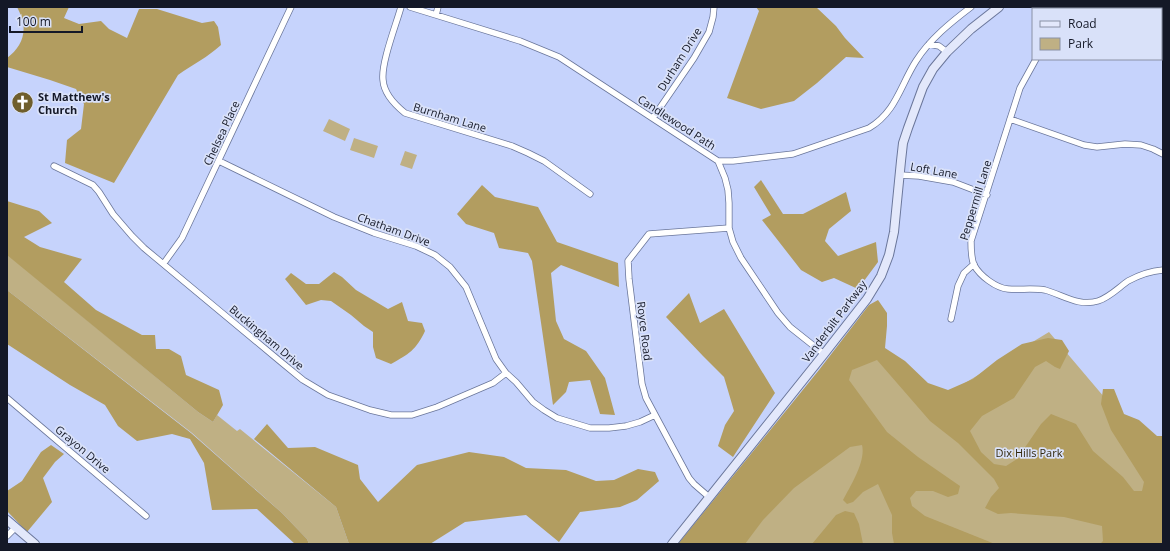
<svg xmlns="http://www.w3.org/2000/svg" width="1170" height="551" font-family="'Open Sans',sans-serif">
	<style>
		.green { fill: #bfb084 }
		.forest { fill: #b29d60 }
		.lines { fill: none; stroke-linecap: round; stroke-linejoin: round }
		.street-casing { stroke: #6a769a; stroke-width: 7 }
		.secondary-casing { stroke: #6a769a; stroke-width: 10 }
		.street { stroke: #fff; stroke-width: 5.5 }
		.secondary { stroke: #e3e8fb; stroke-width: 8 }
		.labels { text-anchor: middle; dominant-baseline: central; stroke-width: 3.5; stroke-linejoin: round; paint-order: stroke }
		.street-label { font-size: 11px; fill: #141827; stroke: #d9e1f9 }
		.poi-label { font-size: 11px; font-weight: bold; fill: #141827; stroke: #d9e1f9; text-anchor: start }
		.park-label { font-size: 11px; fill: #33290d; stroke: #d9e1f9 }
	</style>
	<rect width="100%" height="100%" fill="#c6d3fc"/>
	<!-- green -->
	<path class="green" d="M329 119 350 129 345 141 323 131Z
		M354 138 378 146 374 158 350 150Z
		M405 151 417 155 412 169 400 165Z
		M7 254 198 412 213 422 217 415 237 431 240 429 336 507 349 544H309L307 539 282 513 192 433 7 290Z
		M1049 332 1149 450 1163 544H682L874 345 942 397Z"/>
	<!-- forest -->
	<path class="forest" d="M17 7H69L64 18 79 24 101 21 109 29 127 38 139 9H157L202 23 214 21 218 27 221 45C208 57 192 65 178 75L114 183 65 163 67 140 81 129 84 104 76 89 50 80 7 67V58C20 49 27 34 22 19 21 15 19 11 17 7Z
		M756 7H816L836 26 845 38 864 58 846 57 817 83 794 101 761 109 727 98 759 11Z
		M761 180 783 214H803L846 192 851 211 829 229 825 241 838 256 876 242 878 262 858 289 834 278 822 282 801 270 762 220 771 215 754 187Z
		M482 185 495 197 538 207 557 242 618 263 619 287 561 265 551 273 556 321 564 339 586 351 605 378 615 415 600 414 590 380 569 382 566 392 553 405 532 261 528 253 499 248 494 233 466 224 457 214Z
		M7 201 39 211 52 223 24 237 40 247 82 259 64 282 96 310 142 335H155L156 349H169L181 356 186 375 219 390 223 405 213 422 198 412 7 255Z
		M334 272 342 277 356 290 388 309 402 302 408 321 422 323 425 331C416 350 409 354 391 364L376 358 373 347V332L364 326 351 315 331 301 321 300 306 305 285 279 291 273 306 284H319Z
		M7 290 191 433 282 513 307 539 309 544H295L257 509 212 510 204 463 190 439 172 434 137 441 118 426 105 405 70 385 7 344Z
		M689 293 700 323 724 309 775 393 733 457 718 446 725 425 734 411 724 377 703 356 666 317Z
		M878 300 887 313V326L885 348 905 361 928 383 948 390 973 379 997 360 1022 344 1048 338 1062 340 1069 351 1060 369 1055 367 1046 361 1035 367 1014 398 982 416 970 431 981 452 994 464 1006 466 1017 459 1041 424 1051 414 1076 424 1093 451 1123 477 1134 491H1142L1144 482 1111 430 1101 404 1103 389H1114L1124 414 1139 420 1157 436H1163V544H1100L1103 541 1102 526 1064 517 1011 513 998 514 985 508 991 497 999 488 994 479 958 443 930 421 877 360 852 370 849 380 887 432 918 457 960 486 958 494 948 497 933 491H916L910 498 912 506 925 516 995 544H894L892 533V515L878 484 863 492 853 502 847 504 843 500C851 485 866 461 862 445L850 447 794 488 763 520 745 544H678L819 370 869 305Z
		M267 424 288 448 315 447 358 465 360 479 378 502 417 465 469 452 504 457 526 468 566 470 596 481 614 480 638 469 655 472 659 481 637 500 620 507 580 512 559 542 526 515 465 522 430 544H349L336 507 254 439Z
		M51 445 64 454 55 462 43 478 52 502 27 532 7 511V491L22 481 41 452Z
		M845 511 854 513 859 524 863 544H812L836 515Z"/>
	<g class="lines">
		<defs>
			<path id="street" d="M401 7C396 25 381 63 383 80 384 94 395 105 405 113L512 146 528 153 544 161 590 194
				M410 7 520 41 559 57 718 161H733L793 154 869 128C896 112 900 86 916 61 930 39 950 23 971 7
				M436 15 438 7
				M929 44 939 46 947 52
				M1036 59 1020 88 971 241C971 248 971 258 974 265 980 276 996 288 1008 289 1020 290 1033 288 1045 290 1063 295 1079 307 1098 301 1110 297 1118 288 1128 281 1139 275 1151 271 1163 270
				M653 118 694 58 709 32 713 17 714 7
				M1010 119 1084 145 1097 147 1125 144 1141 145 1153 149 1163 154
				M219 161 334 217 374 233 416 246 435 255 450 267 466 287 496 359 506 373 516 382 533 402 544 410 557 418 590 428H609L626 426 640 422 655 415
				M718 161 725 178 728 190 729 203V228L733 242 741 258 778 313 790 327 824 354
				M54 166 93 185 99 192 113 214 132 236 144 248 281 362 303 380 328 395 370 410 391 415H412L437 407 493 383 506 373
				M899 175 919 176 953 182 987 195
				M164 263 182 238 291 7
				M951 319 958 286 964 273 974 264
				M7 398 146 516
				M709 497 694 484 689 478 646 398 642 384 629 279 628 261 649 234 729 228
				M7 536 16 527"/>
			<path id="secondary" d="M7 520 35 544
				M672 544 824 354 867 299 881 276 889 255 894 232 901 161 903 143 908 128 923 87 933 69 947 52 971 29 999 7"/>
		</defs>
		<!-- street casing -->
		<use href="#street" class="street-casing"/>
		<!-- secondary casing -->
		<use href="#secondary" class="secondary-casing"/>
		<!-- street -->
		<use href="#street" class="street"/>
		<!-- secondary -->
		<use href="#secondary" class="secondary"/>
	</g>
	<!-- icons -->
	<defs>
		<symbol id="church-disc" viewBox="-11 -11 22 22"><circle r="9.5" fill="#6f5e2c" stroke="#d9e1f9"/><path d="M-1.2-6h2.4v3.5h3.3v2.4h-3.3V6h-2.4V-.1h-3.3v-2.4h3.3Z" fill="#fff"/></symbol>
	</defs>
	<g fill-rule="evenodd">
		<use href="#church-disc" x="10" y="90" width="25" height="25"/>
	</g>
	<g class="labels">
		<!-- street labels -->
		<g class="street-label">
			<text transform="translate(679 59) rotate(-58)">Durham Drive</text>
			<text transform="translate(450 117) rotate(17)">Burnham Lane</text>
			<text transform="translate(677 122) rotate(33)">Candlewood Path</text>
			<text transform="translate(221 133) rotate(-65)">Chelsea Place</text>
			<text transform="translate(934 170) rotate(10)">Loft Lane</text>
			<text transform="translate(975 200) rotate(-73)">Peppermill Lane</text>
			<text transform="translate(394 229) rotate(20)">Chatham Drive</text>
			<text transform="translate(834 321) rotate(-53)">Vanderbilt Parkway</text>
			<text transform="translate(645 331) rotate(83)">Royce Road</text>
			<text transform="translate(267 337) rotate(40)">Buckingham Drive</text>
			<text transform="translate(83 449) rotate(40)">Grayon Drive</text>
		</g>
		<!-- poi labels -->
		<g class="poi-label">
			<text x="38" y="96">St Matthew's<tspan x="38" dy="13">Church</tspan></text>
		</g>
		<!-- park labels -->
		<g class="park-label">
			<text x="1029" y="452">Dix Hills Park</text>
		</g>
	</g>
	<!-- border -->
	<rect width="1170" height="551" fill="none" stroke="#141827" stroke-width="16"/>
	<!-- legend -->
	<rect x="1032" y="8" width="130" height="52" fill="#d9e1f9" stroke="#8a91a5"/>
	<rect x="1040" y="21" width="20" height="6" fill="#e3e8fb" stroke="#8a91a5"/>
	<text x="1068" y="28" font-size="12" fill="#141827">Road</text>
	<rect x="1040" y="38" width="20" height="12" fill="#bfb084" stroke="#8a91a5"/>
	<text x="1068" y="48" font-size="12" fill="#141827">Park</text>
	<!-- scale -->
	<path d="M10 26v6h72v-6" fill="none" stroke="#141827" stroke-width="2"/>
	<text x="16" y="26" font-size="12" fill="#141827" stroke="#d9e1f9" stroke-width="3" paint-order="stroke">100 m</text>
</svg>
